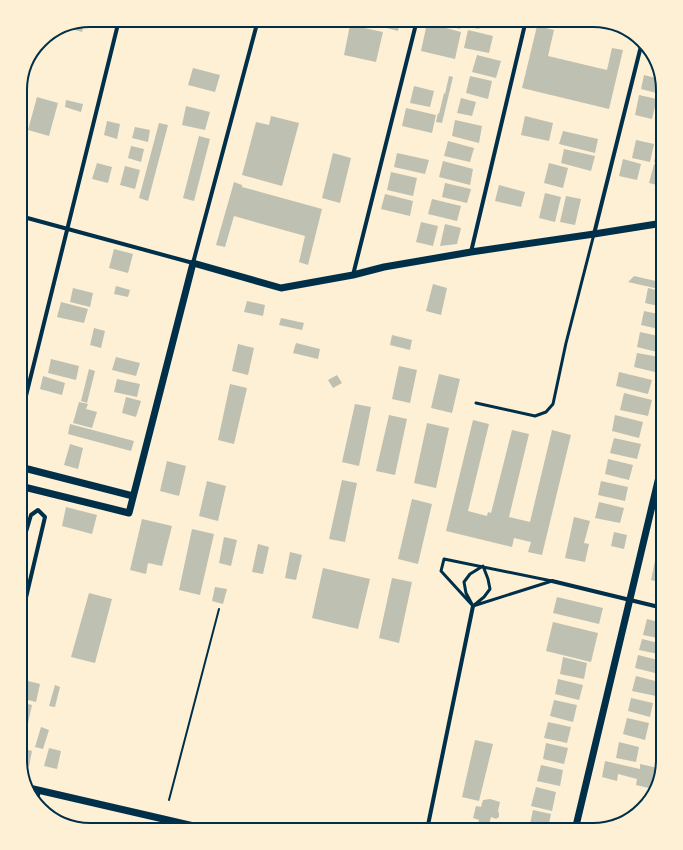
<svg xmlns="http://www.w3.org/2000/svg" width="683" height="850" font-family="'Asap Condensed',sans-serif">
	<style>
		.building { fill: #bec0b2 }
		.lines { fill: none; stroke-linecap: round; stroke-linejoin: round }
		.path { stroke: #003049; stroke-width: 2 }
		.service { stroke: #003049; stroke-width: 3 }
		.minor { stroke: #003049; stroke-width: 4 }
		.tertiary { stroke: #003049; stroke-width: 7 }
		.rim { fill: none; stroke: #003049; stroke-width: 2 }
	</style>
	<rect width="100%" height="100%" fill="#fdf0d5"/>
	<!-- building -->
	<path class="building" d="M365 20H400L398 31 364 22Z
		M426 20H462L460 29Z
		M468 20H481L479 29 466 26Z
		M85 22 82 32 68 28 74 26Z
		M427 23 461 32 455 59 421 51Z
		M350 25 383 32 376 62 344 55Z
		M537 26 554 30 548 56 607 70 612 48 623 50 609 109 522 88Z
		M468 30 493 36 489 53 464 48Z
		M477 55 501 61 496 78 472 72Z
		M193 68 220 75 215 92 188 85Z
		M644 75 660 79 662 85 660 94 641 89Z
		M449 76 453 77 442 123 436 122 438 113 439 114 444 93 445 94Z
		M470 76 492 81 488 99 466 93Z
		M414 86 434 91 430 107 410 103Z
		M639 95 657 99 652 119 635 115Z
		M37 97 58 103 49 136 28 130Z
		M461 98 476 102 472 116 457 113Z
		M66 100 83 104 81 112 65 107Z
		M186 106 210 112 205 130 182 125Z
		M406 108 436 115 432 133 402 126Z
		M271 116 299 123 282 186 242 175 256 122 269 125Z
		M525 116 553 123 549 141 521 135Z
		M455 120 482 126 479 143 452 136Z
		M107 121 120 124 117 139 104 135Z
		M159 123 168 125 148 201 139 198Z
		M135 127 150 130 148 142 132 138Z
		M563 131 598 139 595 153 559 144Z
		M199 136 210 139 194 201 183 198Z
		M636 140 654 144 650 162 632 158Z
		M448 141 474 148 470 162 444 156Z
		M658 145 663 146V164L654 162Z
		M131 146 144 149 141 162 128 158Z
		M564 149 595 156 591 171 561 163Z
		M333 153 351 158 340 203 322 198Z
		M397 153 429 160 425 174 394 167Z
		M623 159 641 164 637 180 619 176Z
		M443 161 473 169 470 185 439 177Z
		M97 163 112 167 108 183 92 179Z
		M549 163 568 168 563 188 544 183Z
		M20 164 26 165 24 172 20 171Z
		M654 164 661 166 657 185 649 183Z
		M125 166 140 170 135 189 120 185Z
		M391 172 417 178 413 196 387 190Z
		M234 182 242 185V187L322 209 308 265 299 262 305 236 234 216 225 247 216 245Z
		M445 183 471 189 467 203 442 197Z
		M499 185 525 192 521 207 495 201Z
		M545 193 561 197 555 222 539 218Z
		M385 194 413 201 410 216 381 209Z
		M566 196 581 199 575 225 560 222Z
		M432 199 461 206 457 221 428 214Z
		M421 222 438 226 433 246 416 242Z
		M445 224 461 228 457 244 440 246Z
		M114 249 133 254 128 273 109 268Z
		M634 276 660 282 659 289 628 282Z
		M433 284 447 288 441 315 426 311Z
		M116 286 130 290 128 297 114 294Z
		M73 288 93 293 90 307 70 302Z
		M648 288 663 292V307L645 303Z
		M247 301 265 305 263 316 244 312Z
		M61 302 88 309 84 323 57 317Z
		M644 311 663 315V330L641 325Z
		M281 318 304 323 302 330 279 325Z
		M94 328 105 331 101 348 90 345Z
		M640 332 663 337V345L661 353 637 347Z
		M392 335 412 340 410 350 390 345Z
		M296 343 320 349 318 359 293 353Z
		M238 344 254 348 248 375 232 371Z
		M637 353 659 357 655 372 634 367Z
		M116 357 140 363 136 376 112 370Z
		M51 359 79 366 76 380 48 373Z
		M399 366 417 370 410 403 392 399Z
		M89 369 95 371 87 403 81 401Z
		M619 372 652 380 648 394 616 386Z
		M439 374 460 379 452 413 431 408Z
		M337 375 342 383 333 388 328 380Z
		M43 376 65 383 62 395 40 389Z
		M117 379 140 384 137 397 114 392Z
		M230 384 247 388 234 444 218 440Z
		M624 393 652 400 648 416 620 410Z
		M126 397 141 401 136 417 122 413Z
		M79 402 88 404 86 409 97 412 92 428 73 423Z
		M355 404 371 407 359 466 342 462Z
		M389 415 407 419 395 475 376 471Z
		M615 415 643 422 639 438 612 431Z
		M473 420 489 424 468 511 487 516 488 512 491 513 512 430 529 434 509 517 530 522 552 430 571 435 542 555 528 552 531 542 514 538 512 547 446 531Z
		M427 423 449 428 436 488 414 483Z
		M70 424 134 441 131 451 68 434Z
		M614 438 641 444 637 459 610 453Z
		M70 444 83 448 78 469 64 465Z
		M608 459 633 465 629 480 605 474Z
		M167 461 186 466 179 496 160 491Z
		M342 480 357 483 345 542 329 539Z
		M207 481 226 486 218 521 199 516Z
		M601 481 628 487 625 501 598 495Z
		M412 499 432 504 418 564 398 559Z
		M599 502 624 508 620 523 595 518Z
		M66 507 97 515 92 534 62 526Z
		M574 517 590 521 584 543 589 544 585 562 565 558Z
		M142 519 172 526 162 566 148 563 146 574 130 570Z
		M192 529 214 534 200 595 179 590Z
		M614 532 627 535 624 549 611 546Z
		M224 537 237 540 231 566 219 563Z
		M258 544 269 547 263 574 252 572Z
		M290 552 302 555 296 580 285 578Z
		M656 556 663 558V583L651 580Z
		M323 568 370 579 358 629 312 618Z
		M392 578 412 582 399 643 379 638Z
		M215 587 227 589 223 604 212 601Z
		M89 593 112 599 95 663 71 657Z
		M557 597 603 608 599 624 553 613Z
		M647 619 663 623V639L643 635Z
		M553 622 598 633 591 662 546 651Z
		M642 639 663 644V655L639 650Z
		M638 655 662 661 659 674 635 668Z
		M563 657 587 663 584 679 560 674Z
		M636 676 659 682 656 696 632 691Z
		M20 679 40 684 36 702 20 698Z
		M558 679 583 685 579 700 555 694Z
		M55 685 60 687 55 707 49 706Z
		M631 698 653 703 650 717 628 711Z
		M554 700 577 705 573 722 550 716Z
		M20 702 32 705 28 723 20 721Z
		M627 718 649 723 645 740 623 734Z
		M548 722 571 727 567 743 544 738Z
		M41 727 49 730 43 749 35 747Z
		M475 740 493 744 479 801 462 797Z
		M619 742 639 747 636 762 616 758Z
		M546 743 568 748 564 764 543 759Z
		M20 748 32 751 29 766 21 764 20 760Z
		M49 748 61 751 57 769 44 766Z
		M605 761 640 769V764L658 768 653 789 636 785 637 779 618 774 617 781 602 777Z
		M541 765 563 770 560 786 537 781Z
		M536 787 556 792 552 811 531 806Z
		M490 799 500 802 498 811 499 813V817L496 819 491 817 489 825 495 828V830H476L479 820 473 818 476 806 481 807 483 800Z
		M533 810 551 814 548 828 530 824Z
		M50 815 67 819 66 824 59 823Z
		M506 826 521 829V830H505Z"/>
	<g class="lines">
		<!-- path -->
		<path class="path" d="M169 800 219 609"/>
		<!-- service -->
		<path class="service" d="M476 403 535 416 546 412 553 404 566 343 594 234
			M444 559 552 581 473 606 441 571Z
			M483 566 488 579 490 589 484 597 473 606 466 593 464 582 470 574Z"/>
		<!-- minor -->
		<path class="minor" d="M20 216 193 263 258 20
			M594 234 642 42
			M471 252 526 20
			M353 275 417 20
			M20 420 119 20
			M552 581 663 608
			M20 623 45 517 38 510 31 515 20 552
			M36 803 39 791
			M163 830 166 820
			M427 830 473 606"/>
		<!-- tertiary -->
		<path class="tertiary" d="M20 467 133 496
			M20 486 129 513 193 263 281 288 353 275 384 267 471 252 594 234 663 223
			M29 788 211 830
			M575 830 663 460"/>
	</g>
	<!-- crop -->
	<path d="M0 0H683V850H0ZM90 27H593A63 63 0 0 1 656 90V760A63 63 0 0 1 593 823H90A63 63 0 0 1 27 760V90A63 63 0 0 1 90 27Z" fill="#fdf0d5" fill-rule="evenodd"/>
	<path class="rim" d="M90 27H593A63 63 0 0 1 656 90V760A63 63 0 0 1 593 823H90A63 63 0 0 1 27 760V90A63 63 0 0 1 90 27Z"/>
</svg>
